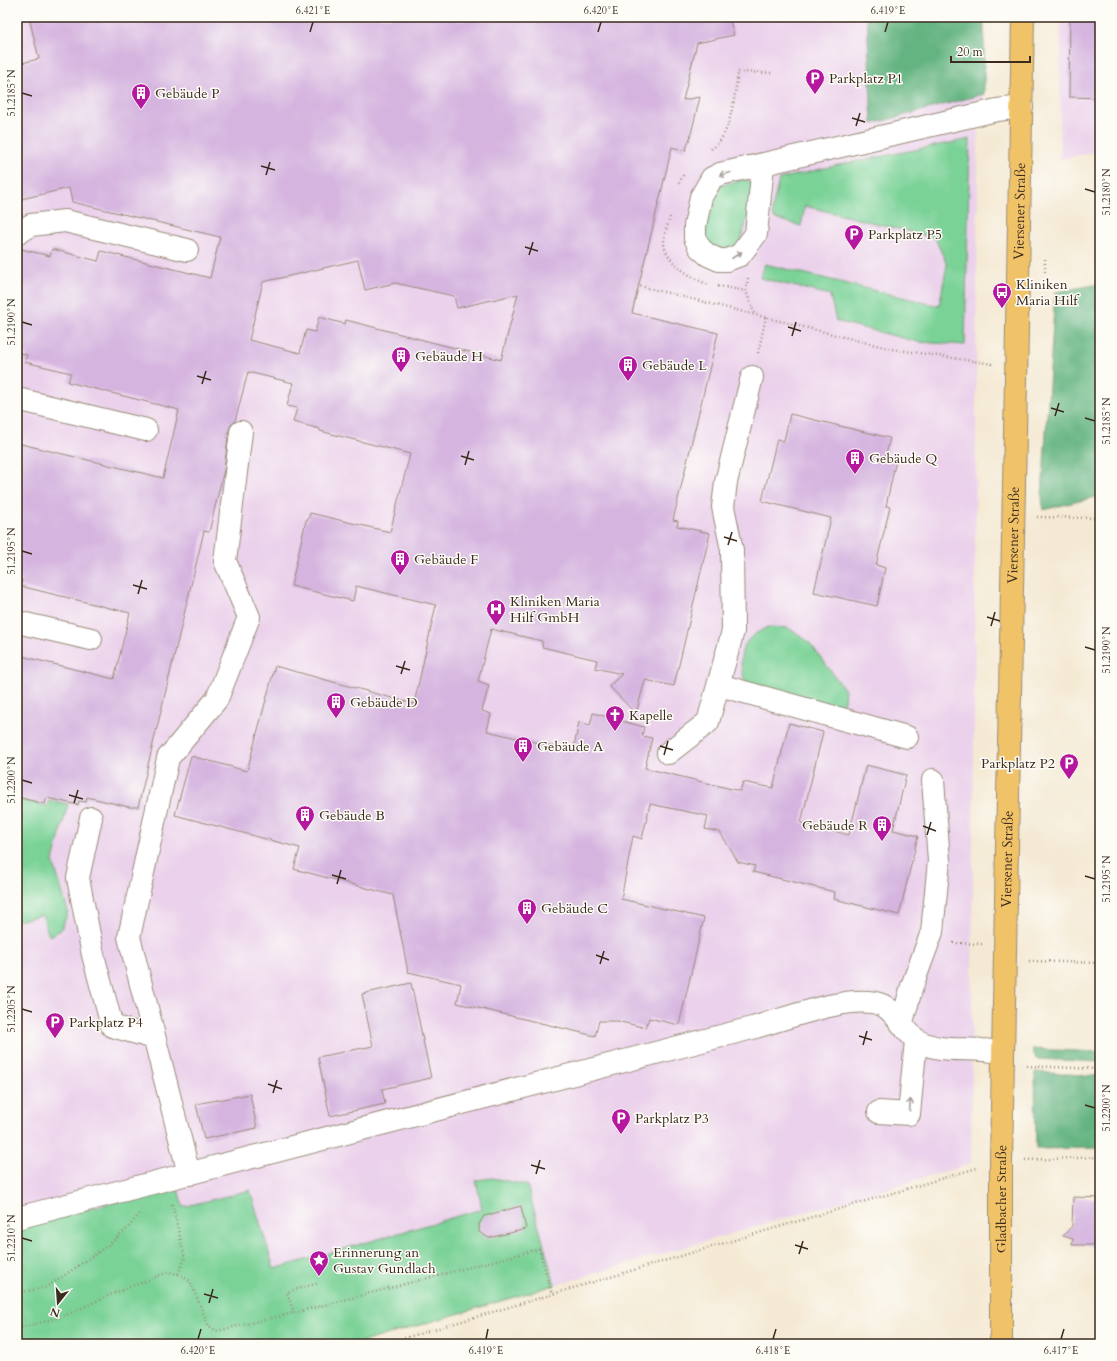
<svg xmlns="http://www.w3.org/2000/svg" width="1117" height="1361" font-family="Cardo,serif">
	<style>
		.built { fill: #ebd1eb }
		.green { fill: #7ad297; stroke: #5a7e5a }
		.forest { fill: #63b480; stroke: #4f6f4f }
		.building { fill: #d5b4df; fill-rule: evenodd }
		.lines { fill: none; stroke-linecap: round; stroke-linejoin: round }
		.minor-casing { stroke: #988a78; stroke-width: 24 }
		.major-casing { stroke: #988a78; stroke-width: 24 }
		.path { stroke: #988a78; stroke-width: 2.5; stroke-dasharray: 1 3; stroke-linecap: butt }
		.minor { stroke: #fff; stroke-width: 22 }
		.major { stroke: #f1c369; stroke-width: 22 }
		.oneway { stroke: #a79f9a }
		.ticks { fill: none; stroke: #3b2a1e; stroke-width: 1.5 }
		.labels { text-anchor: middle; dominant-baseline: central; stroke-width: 3; stroke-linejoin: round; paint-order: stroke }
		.poi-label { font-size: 14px; fill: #3b2a1e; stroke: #fdfcf7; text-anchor: start }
		.street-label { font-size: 14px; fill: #3b2a1e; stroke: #fdfcf7 }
		.neatline { fill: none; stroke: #3b2a1e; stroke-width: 1.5 }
		.ticks-label { font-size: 10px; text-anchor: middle; fill: #3b2a1e }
	</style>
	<rect width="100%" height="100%" fill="#fdfcf7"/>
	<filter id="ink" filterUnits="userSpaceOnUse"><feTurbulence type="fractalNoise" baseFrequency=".025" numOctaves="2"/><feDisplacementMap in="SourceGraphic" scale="8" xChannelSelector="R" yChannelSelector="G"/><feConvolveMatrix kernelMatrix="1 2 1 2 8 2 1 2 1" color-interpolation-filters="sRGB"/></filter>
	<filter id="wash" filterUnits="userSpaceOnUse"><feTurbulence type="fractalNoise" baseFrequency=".012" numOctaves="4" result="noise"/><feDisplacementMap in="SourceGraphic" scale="16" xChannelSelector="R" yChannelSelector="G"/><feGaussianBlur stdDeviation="0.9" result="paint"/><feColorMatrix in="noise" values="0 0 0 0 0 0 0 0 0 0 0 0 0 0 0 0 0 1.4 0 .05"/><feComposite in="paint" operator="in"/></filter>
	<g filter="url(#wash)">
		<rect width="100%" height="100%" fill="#f4e9d3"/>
		<!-- built -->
		<path class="built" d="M17 17H867L873 123 984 94 978 125 971 1164 555 1285 527 1185 476 1180 483 1209 273 1269 250 1190 182 1207 177 1186 17 1228Z
			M1061 17H1100V151L1060 159Z"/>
		<!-- green -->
		<path class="green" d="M970 139 965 345 918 342 836 321 830 295 760 278 765 264 939 306 947 265 935 238 805 206 801 226 774 218 772 210 779 179 838 165Z
			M745 179 753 184C751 206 746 225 739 245 722 254 717 253 705 239 705 220 709 202 719 186Z
			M769 627 788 628 809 642 845 690 844 701 839 708 747 687C736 658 738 639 769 627Z
			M17 799 47 806 49 800 68 804 53 861 68 912 61 930 49 936 42 915 17 921Z
			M492 1178 527 1185 555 1285 356 1344H17V1228L177 1185 183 1207 250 1190 274 1269 482 1209 476 1180Z"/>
		<!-- forest -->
		<path class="forest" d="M867 17H984V94L872 124Z
			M1100 284V496L1043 510 1042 494 1055 292Z
			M1032 1049 1100 1052V1062L1036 1059Z
			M1035 1072 1100 1076V1148L1036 1149Z"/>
		<g id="blocks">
			<!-- building -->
			<path class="building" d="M29 17H456L457 22 481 17H729L734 35 697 43 683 100 700 97 690 138 685 151 672 147 632 313 718 333 673 520 678 521 677 526 710 533 674 686 645 680 636 714 609 686 622 674 595 668 597 660 542 647V641L491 629 478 681 489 685 482 711 491 714 487 731 573 751 579 722 590 725 593 713 644 727 642 736 652 738 645 768 740 791 743 782 773 788 789 723 823 732 801 823 849 835 866 765 906 775 893 830 918 836 899 915 834 899 835 892 753 872 755 866 738 862 720 832 705 829 708 816 650 804 642 839 633 836 621 899 704 918 679 1025 649 1018 646 1028 617 1021H599L595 1036 457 1003 461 984 408 972 393 895 294 869 300 848 175 815 191 756 247 771 275 666 414 704 436 605 356 586 353 601 291 586 306 520H308L310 513 390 532 410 454 320 431V429L293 422 297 408 287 406 293 383 248 372 235 421 231 425 229 430 224 470 209 532 204 531 138 807H129L87 797 86 802 79 801 78 805 47 798 45 804 17 797V655L114 679 130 613 20 586 22 580 17 579V443L163 478 179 410 68 382 71 373 25 362 27 355 17 352V264L21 249 50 256 52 249 98 261 101 251 210 278 220 237 72 202 69 188 17 200V64L39 59ZM358 260 365 290 395 283 454 296 457 308 518 294 501 360 346 320 345 324 319 317 315 332 306 330 300 353 249 340 263 282Z
				M1070 17H1100V98L1069 97Z
				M790 414 890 438 885 458 896 460 886 506 890 507 876 565 885 568 877 606 814 592 831 518 762 501 777 439 784 441Z
				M411 983 431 1078 382 1089 385 1104 330 1116 318 1057 373 1046 362 994Z
				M250 1094 257 1128 204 1139 196 1104Z
				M1073 1197 1100 1198V1245H1072L1073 1239 1063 1236 1072 1226Z
				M521 1206 526 1229 489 1238 479 1232V1224L484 1216Z"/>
		</g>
	</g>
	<g filter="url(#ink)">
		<use href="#blocks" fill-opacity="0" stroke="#988a78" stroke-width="1"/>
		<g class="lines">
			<defs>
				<path id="minor" d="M763 166 756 234 740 255 727 260H719L708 255 700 248 695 238V226L701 197 712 178 720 174 997 110 1022 107
					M17 234 31 225 65 221 187 250
					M17 399 146 430
					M17 622 91 639
					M719 685 907 737
					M668 753 708 722 733 631 732 550 723 507 726 482 752 377
					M91 818 78 878 93 955 112 1026 154 1038
					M902 1022 912 986 932 932 939 861 933 780
					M879 1112 909 1114 916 1040
					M189 1174 129 937 168 758 217 699 249 617 225 561 241 432
					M17 1218 752 1028C783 1020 853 992 882 1005 897 1012 905 1033 917 1040 935 1052 962 1048 982 1050 989 1050 997 1052 1003 1054"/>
				<g id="major">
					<path id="s1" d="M1001 1344V1161L1023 17"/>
				</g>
			</defs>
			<!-- minor casing -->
			<use href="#minor" class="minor-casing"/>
			<!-- major casing -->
			<use href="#major" class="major-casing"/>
			<!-- path -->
			<path class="path" d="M711 149C731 138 735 93 738 72L773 73
				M679 183 684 174
				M670 217C668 225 664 234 664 241 663 261 693 279 709 285
				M1045 272V257
				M748 278 746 291 754 313
				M640 286 892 349 993 364
				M718 286 746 291
				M758 353 766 317
				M1037 517 1100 518
				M953 943 982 944
				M1029 961 1100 963
				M1027 1066 1100 1069
				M1025 1160 1100 1157
				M172 1204 185 1258 178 1274
				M17 1293 44 1288 59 1279 107 1246 127 1229 141 1212
				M294 1313 287 1292 319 1283
				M17 1329 64 1316 110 1295 168 1272 178 1274 190 1281 208 1325 216 1331 294 1313 539 1249 552 1294
				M385 1344 977 1168"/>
			<!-- minor -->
			<use href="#minor" class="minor"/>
			<!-- major -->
			<use href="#major" class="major"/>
		</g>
		<!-- one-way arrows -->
		<defs><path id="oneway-shaft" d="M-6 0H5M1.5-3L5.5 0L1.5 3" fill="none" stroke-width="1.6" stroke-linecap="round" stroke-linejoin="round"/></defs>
		<g class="oneway">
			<use href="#oneway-shaft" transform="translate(725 174) rotate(166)"/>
			<use href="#oneway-shaft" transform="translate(737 255) rotate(-33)"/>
			<use href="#oneway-shaft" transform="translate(910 1105) rotate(-85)"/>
		</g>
	</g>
	<!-- ticks -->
	<path class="ticks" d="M310 32 313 22M598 32 601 22M885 32 888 22M22 93 32 96M852 118 865 122M856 126 860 113M261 166 275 170M266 175 270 162M1085 189 1095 192M525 247 538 251M529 255 533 242M22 322 32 325M788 327 801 331M792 336 796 322M197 376 211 380M202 384 206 371M1051 408 1064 412M1055 416 1059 403M1085 418 1095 421M461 456 474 460M465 465 469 451M724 537 737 541M728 545 732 532M22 551 32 554M133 585 147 589M138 594 142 580M987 617 1000 621M991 626 995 612M1085 647 1095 650M396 666 410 670M401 674 405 661M660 746 673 750M664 755 668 741M22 780 32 783M69 795 83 799M74 803 78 790M923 826 936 831M927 835 931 822M332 875 346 879M1085 876 1095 879M337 884 341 870M596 955 609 960M600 964 604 951M22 1009 32 1012M859 1036 872 1040M863 1045 867 1031M268 1084 282 1089M273 1093 277 1080M1085 1105 1095 1108M531 1165 545 1169M536 1174 540 1160M22 1238 32 1241M795 1245 808 1249M799 1254 803 1241M204 1294 218 1298M209 1303 213 1289M198 1339 201 1329M486 1339 488 1329M773 1339 776 1329M1061 1339 1064 1329"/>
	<!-- icons -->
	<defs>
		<symbol id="parking-pin" viewBox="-11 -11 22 30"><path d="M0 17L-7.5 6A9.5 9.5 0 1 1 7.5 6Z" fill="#b5179e" stroke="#fdfcf7"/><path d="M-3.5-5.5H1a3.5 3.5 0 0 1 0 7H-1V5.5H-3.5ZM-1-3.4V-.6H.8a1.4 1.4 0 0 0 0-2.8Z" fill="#fff"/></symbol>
		<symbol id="building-pin" viewBox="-11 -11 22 30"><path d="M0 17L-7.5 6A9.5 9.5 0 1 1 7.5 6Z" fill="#b5179e" stroke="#fdfcf7"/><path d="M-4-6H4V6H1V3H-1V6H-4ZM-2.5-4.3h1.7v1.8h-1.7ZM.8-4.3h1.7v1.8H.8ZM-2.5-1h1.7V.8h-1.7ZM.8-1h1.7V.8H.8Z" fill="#fff"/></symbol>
		<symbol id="bus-pin" viewBox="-11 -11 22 30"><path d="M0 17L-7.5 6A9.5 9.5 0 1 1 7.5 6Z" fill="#b5179e" stroke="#fdfcf7"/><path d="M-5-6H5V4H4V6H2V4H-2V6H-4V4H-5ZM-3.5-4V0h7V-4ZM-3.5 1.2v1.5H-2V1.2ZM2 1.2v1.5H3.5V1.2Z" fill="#fff"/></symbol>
		<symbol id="hospital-pin" viewBox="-11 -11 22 30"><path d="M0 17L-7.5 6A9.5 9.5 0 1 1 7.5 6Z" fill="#b5179e" stroke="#fdfcf7"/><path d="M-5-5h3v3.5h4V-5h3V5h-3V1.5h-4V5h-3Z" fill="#fff"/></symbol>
		<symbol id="church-pin" viewBox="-11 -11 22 30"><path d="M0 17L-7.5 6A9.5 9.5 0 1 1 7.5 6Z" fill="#b5179e" stroke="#fdfcf7"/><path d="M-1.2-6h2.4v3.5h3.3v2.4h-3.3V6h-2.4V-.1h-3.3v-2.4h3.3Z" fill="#fff"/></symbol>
		<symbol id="sight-pin" viewBox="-11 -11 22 30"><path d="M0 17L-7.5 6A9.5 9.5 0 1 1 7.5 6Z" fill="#b5179e" stroke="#fdfcf7"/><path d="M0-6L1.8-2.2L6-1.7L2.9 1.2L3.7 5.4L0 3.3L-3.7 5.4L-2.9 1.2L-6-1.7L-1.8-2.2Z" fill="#fff"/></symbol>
	</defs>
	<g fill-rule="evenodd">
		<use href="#parking-pin" x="804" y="67" width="22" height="30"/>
		<use href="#building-pin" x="130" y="82" width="22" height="30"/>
		<use href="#parking-pin" x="843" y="223" width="22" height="30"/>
		<use href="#bus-pin" x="991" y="281" width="22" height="30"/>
		<use href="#building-pin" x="390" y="345" width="22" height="30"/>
		<use href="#building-pin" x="617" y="354" width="22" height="30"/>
		<use href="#building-pin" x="844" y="447" width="22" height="30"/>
		<use href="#building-pin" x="389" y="548" width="22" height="30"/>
		<use href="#hospital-pin" x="485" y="598" width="22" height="30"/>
		<use href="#building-pin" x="325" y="691" width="22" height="30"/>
		<use href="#church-pin" x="604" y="704" width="22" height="30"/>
		<use href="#building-pin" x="512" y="735" width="22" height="30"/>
		<use href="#parking-pin" x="1058" y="752" width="22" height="30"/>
		<use href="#building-pin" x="294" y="804" width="22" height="30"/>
		<use href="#building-pin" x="871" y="814" width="22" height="30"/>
		<use href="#building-pin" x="516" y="897" width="22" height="30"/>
		<use href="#parking-pin" x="44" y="1011" width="22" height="30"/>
		<use href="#parking-pin" x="610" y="1107" width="22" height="30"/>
		<use href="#sight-pin" x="308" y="1249" width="22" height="30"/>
	</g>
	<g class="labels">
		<!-- poi labels -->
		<g class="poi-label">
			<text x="829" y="78">Parkplatz P1</text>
			<text x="155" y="93">Gebäude P</text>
			<text x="868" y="234">Parkplatz P5</text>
			<text x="1016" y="284">Kliniken<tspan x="1016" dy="16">Maria Hilf</tspan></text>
			<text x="415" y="356">Gebäude H</text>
			<text x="642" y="365">Gebäude L</text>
			<text x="869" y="458">Gebäude Q</text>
			<text x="414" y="559">Gebäude F</text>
			<text x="510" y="601">Kliniken Maria<tspan x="510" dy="16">Hilf GmbH</tspan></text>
			<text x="350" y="702">Gebäude D</text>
			<text x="629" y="715">Kapelle</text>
			<text x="537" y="746">Gebäude A</text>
			<text x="1055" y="763" text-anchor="end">Parkplatz P2</text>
			<text x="319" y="815">Gebäude B</text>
			<text x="868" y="825" text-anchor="end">Gebäude R</text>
			<text x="541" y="908">Gebäude C</text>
			<text x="69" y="1022">Parkplatz P4</text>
			<text x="635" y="1118">Parkplatz P3</text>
			<text x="333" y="1252">Erinnerung an<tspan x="333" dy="16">Gustav Gundlach</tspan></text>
		</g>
		<!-- street labels -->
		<g class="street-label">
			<text stroke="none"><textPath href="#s1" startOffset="1133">Viersener Straße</textPath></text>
			<text stroke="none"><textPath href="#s1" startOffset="809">Viersener Straße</textPath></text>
			<text stroke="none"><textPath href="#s1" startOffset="485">Viersener Straße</textPath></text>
			<text stroke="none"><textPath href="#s1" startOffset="145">Gladbacher Straße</textPath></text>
		</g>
	</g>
	<!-- margin -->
	<rect width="1117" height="1361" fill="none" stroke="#fdfcf7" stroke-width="44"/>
	<!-- north arrow -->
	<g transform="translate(58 1303) rotate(197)" stroke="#fdfcf7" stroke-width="3" paint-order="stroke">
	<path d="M0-3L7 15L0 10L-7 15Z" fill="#3b2a1e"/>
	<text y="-6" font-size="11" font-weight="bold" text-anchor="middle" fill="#3b2a1e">N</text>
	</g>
	<!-- scale -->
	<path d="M951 56v6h79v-6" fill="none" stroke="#3b2a1e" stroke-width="2"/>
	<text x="957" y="56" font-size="12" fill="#3b2a1e" stroke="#fdfcf7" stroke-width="3" paint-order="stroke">20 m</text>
	<rect x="22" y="22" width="1073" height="1317" class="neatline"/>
	<g class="ticks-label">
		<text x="313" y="14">6.421°E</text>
		<text x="601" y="14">6.420°E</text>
		<text x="888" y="14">6.419°E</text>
		<text transform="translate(11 93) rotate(-90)" y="4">51.2185°N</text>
		<text transform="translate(1106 192) rotate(-90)" y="4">51.2180°N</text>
		<text transform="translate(11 322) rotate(-90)" y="4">51.2190°N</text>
		<text transform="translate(1106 421) rotate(-90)" y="4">51.2185°N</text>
		<text transform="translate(11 551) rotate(-90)" y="4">51.2195°N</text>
		<text transform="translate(1106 650) rotate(-90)" y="4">51.2190°N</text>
		<text transform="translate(11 780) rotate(-90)" y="4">51.2200°N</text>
		<text transform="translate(1106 879) rotate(-90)" y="4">51.2195°N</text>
		<text transform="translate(11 1009) rotate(-90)" y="4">51.2205°N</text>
		<text transform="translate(1106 1108) rotate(-90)" y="4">51.2200°N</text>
		<text transform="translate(11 1238) rotate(-90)" y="4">51.2210°N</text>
		<text x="198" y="1354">6.420°E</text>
		<text x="486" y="1354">6.419°E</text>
		<text x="773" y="1354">6.418°E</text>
		<text x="1061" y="1354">6.417°E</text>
	</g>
</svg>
